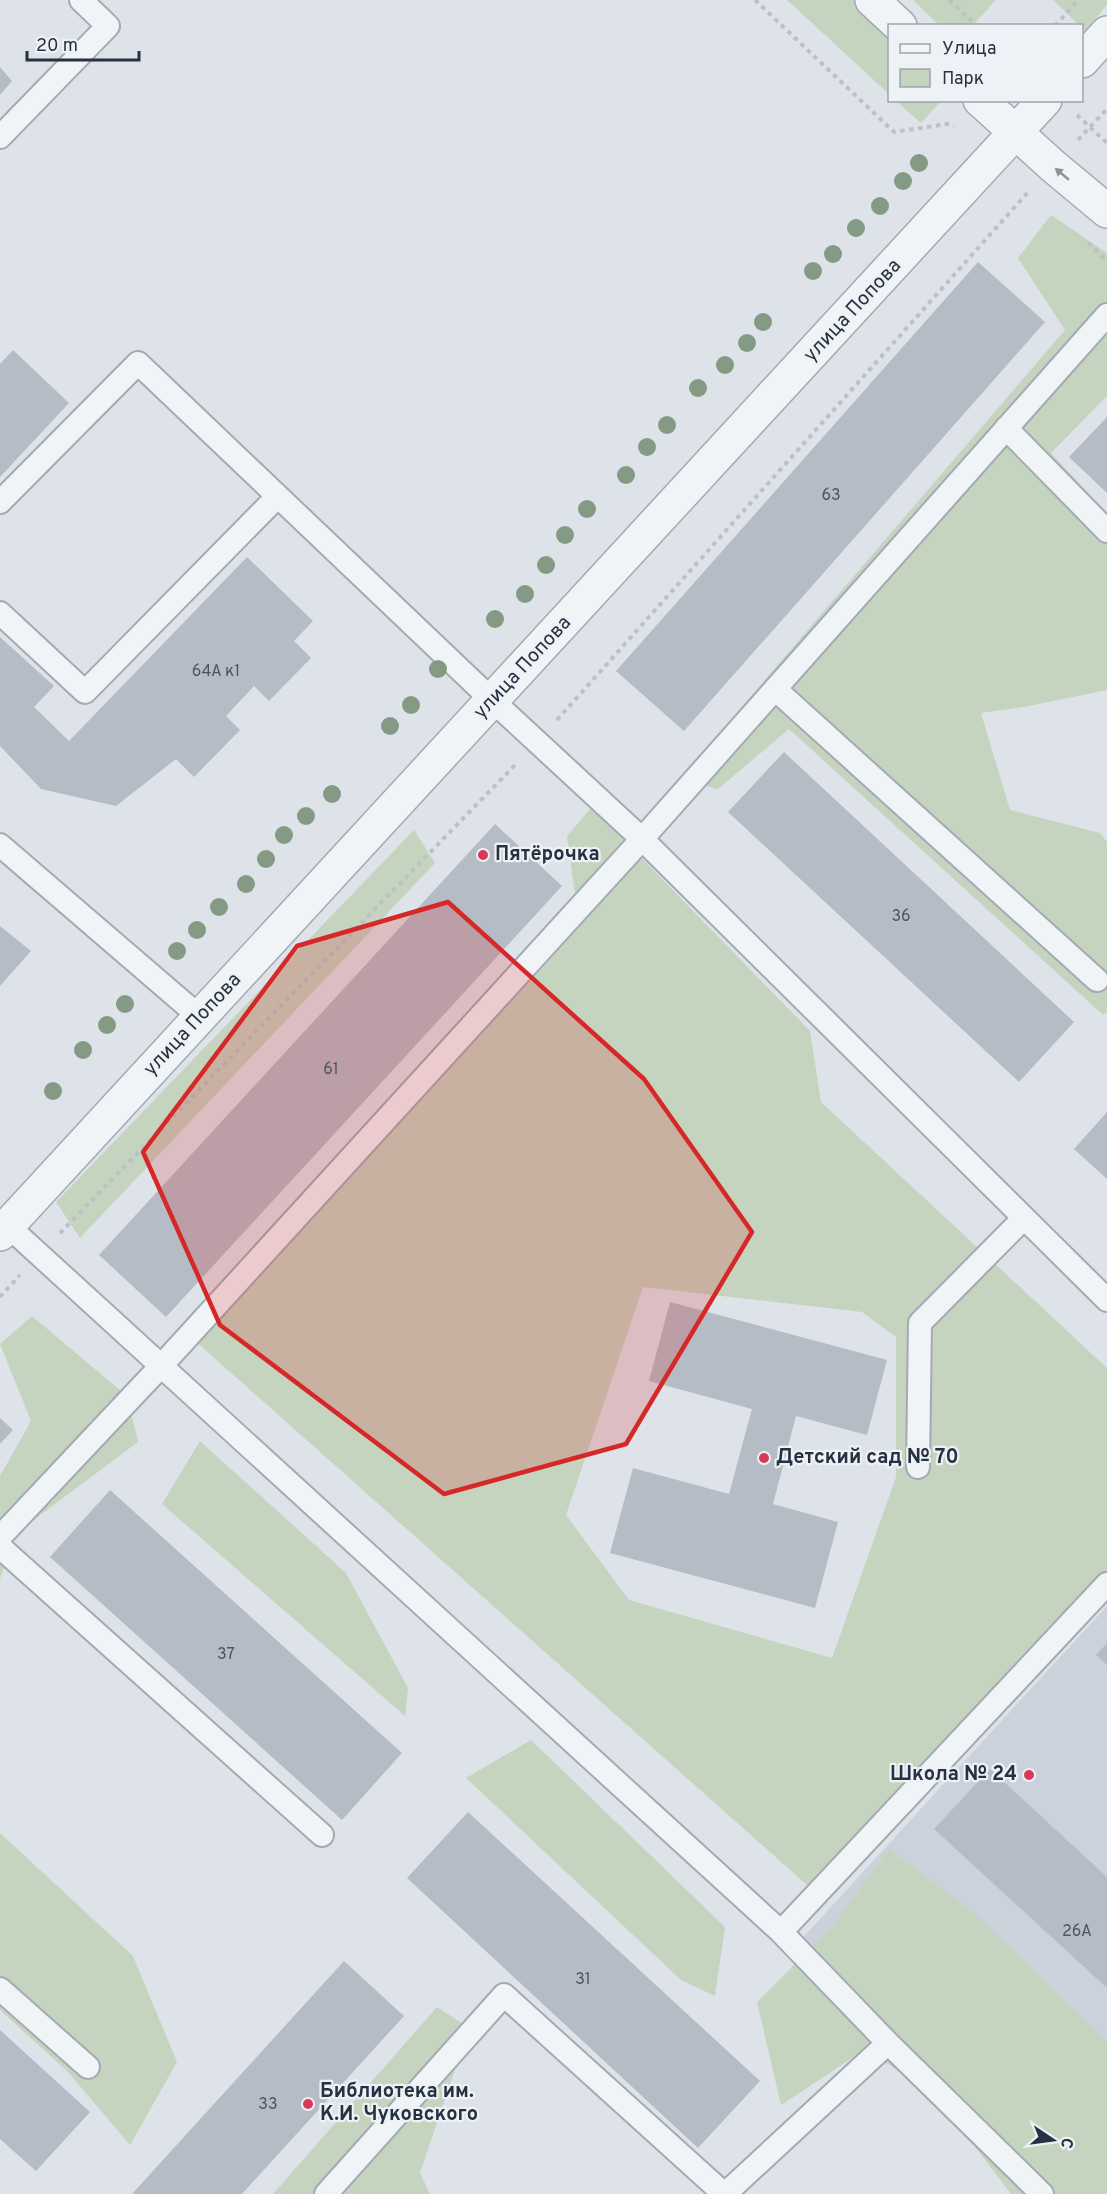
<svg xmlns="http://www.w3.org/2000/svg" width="1107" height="2194" font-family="Overpass,sans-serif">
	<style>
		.built { fill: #ccd2db }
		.green { fill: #c5d4bf; fill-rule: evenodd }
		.building { fill: #b5bcc6 }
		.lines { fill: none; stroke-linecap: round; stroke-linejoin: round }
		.lane-casing { stroke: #a3aab3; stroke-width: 26 }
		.street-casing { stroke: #a3aab3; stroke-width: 36 }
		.path { stroke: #bcc1c8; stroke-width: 4; stroke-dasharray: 4.5 4.5; stroke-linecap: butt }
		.lane { stroke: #f1f4f7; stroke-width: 22 }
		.street { stroke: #f1f4f7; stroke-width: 33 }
		.tree { fill: #859a84 }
		.oneway { fill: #8c929c }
		.marked { fill: #d62828; fill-opacity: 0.2; stroke: #d62828; stroke-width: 4.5; stroke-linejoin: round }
		.poi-dot { fill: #d93959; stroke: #eef2f6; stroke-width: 2 }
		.labels { text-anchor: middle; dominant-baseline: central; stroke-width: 4.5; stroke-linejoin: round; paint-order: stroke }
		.number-label { font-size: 16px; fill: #4a5462 }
		.street-label { font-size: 20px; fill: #263141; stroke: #eef2f6 }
		.poi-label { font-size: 20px; font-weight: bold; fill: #263141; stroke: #eef2f6; text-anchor: start }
	</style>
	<rect width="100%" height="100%" fill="#dee3e9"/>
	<!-- built -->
	<path class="built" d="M1107 1606V2194L796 1945Z"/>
	<!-- green -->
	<path class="green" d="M787 0H854L889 31V94Z
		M913 0H996L973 25 940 26Z
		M1053 0H1107V5L1085 31Z
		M896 101H941L921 123Z
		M1051 215 1107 253V396L1051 453 1107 513V690L1024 707 981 713 1010 810 1100 833 1107 842V1012L1103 1015 789 729 718 789 679 780 1065 330 1018 258Z
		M592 807 810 1031 821 1102 1107 1368V1597L998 1683 807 1885 194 1340 579 923 567 836ZM643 1287 862 1312 896 1337V1477L832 1658 629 1600 566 1515Z
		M414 830 435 863 80 1238 56 1202Z
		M32 1316 127 1396 138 1442 15 1534 0 1579V1476L31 1421 0 1344Z
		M200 1441 346 1573 408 1688 405 1716 162 1504Z
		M531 1740 725 1927 715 1996 681 1980 466 1778Z
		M0 1833 133 1956 177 2062 130 2145 68 2072 0 2010Z
		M889 1849 972 1911 1107 2042V2194H1011L938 2098 866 2049 781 2105 757 2002 830 1929Z
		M437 2007 469 2028 420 2173 430 2194H273Z"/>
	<!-- building -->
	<path class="building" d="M0 67 12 81 0 95Z
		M978 262 1045 322 684 731 616 671Z
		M13 350 69 403 0 477V364Z
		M1107 417V493L1069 457Z
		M247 557 313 621 294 641 311 658 269 701 254 686 226 716 240 730 194 777 176 759 116 806 41 789 0 746V637L54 686 34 707 69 741Z
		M784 752 1074 1022 1019 1082 728 812Z
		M495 824 562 886 166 1317 99 1255Z
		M0 926 31 951 0 986Z
		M1107 1112V1179L1074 1149Z
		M670 1302 887 1360 867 1435 796 1416 773 1504 838 1522 815 1608 610 1553 633 1468 729 1494 752 1409 649 1381Z
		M0 1418 13 1430 0 1444Z
		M110 1490 402 1753 342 1820 50 1557Z
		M1107 1643V1665L1096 1655Z
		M990 1769 1107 1877V1988L934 1829Z
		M468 1812 760 2081 698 2148 407 1878Z
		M344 1961 404 2016 242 2194H132Z
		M0 2030 90 2112 36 2171 0 2139Z"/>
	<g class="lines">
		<defs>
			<path id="lane" d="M0 137 108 26 81 0
				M1006 428 1107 531
				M0 502 138 363 493 701 642 839 1107 1300
				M0 613 85 692 277 497
				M775 689 1097 980
				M0 845 200 1017
				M8 1226 781 1932 888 2043 1042 2194
				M918 1467 920 1323 1024 1218
				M0 1537 161 1366 642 839 1107 315
				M0 1547 322 1835
				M781 1932 1107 1584
				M0 1989 88 2067
				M326 2194 504 1995 724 2194
				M725 2194 888 2043"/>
			<path id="street" d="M872 0 900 26
				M1082 61 1107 33
				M980 100 1053 166 1107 211
				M0 1234 1045 100"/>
		</defs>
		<!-- lane casing -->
		<use href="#lane" class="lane-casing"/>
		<!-- street casing -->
		<use href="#street" class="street-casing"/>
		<!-- path -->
		<path class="path" d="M755 0 894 132 947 124 954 126
			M949 0 977 26
			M1055 26 1078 0
			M1077 115 1107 143
			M1078 140 1107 109
			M1088 243 1107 261
			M557 720 1029 191
			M60 1233 517 763
			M0 1297 20 1275"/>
		<!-- lane -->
		<use href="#lane" class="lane"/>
		<!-- street -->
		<use href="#street" class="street"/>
	</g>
	<!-- trees -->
	<g class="tree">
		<circle cx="919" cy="163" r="9"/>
		<circle cx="903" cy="181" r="9"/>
		<circle cx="880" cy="206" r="9"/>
		<circle cx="856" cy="228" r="9"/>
		<circle cx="833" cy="254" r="9"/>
		<circle cx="813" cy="271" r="9"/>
		<circle cx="763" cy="322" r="9"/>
		<circle cx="747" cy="343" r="9"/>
		<circle cx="725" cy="365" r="9"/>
		<circle cx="698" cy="388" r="9"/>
		<circle cx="667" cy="425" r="9"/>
		<circle cx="647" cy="447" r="9"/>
		<circle cx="626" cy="475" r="9"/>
		<circle cx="587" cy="509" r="9"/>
		<circle cx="565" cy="535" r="9"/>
		<circle cx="546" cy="565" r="9"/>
		<circle cx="525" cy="594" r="9"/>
		<circle cx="495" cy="619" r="9"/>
		<circle cx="438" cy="669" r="9"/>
		<circle cx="411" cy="705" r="9"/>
		<circle cx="390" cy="726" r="9"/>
		<circle cx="332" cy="794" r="9"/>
		<circle cx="306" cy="816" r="9"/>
		<circle cx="284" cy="835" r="9"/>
		<circle cx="266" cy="859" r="9"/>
		<circle cx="246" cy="884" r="9"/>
		<circle cx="219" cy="907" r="9"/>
		<circle cx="197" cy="930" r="9"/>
		<circle cx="177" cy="951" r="9"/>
		<circle cx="125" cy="1004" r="9"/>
		<circle cx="107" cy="1025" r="9"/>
		<circle cx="83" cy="1050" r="9"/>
		<circle cx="53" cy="1091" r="9"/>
	</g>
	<!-- one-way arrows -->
	<defs><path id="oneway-solid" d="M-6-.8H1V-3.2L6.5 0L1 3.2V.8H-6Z" transform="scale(1.5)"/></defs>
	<use class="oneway" href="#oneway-solid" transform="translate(1062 174) rotate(-140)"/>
	<!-- marked area -->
	<path class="marked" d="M448 902 644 1079 752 1232 626 1444 444 1494 220 1325 143 1152 297 946Z"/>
	<!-- markers -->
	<g class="poi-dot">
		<circle cx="483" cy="855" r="6"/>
		<circle cx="764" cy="1458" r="6"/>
		<circle cx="1029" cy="1775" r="6"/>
		<circle cx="308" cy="2104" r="6"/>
	</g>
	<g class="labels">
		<!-- number labels -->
		<g class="number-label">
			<text x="831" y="496">63</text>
			<text x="216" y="672">64А к1</text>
			<text x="901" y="917">36</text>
			<text x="331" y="1070">61</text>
			<text x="226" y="1655">37</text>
			<text x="1077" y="1932">26А</text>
			<text x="583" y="1980">31</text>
			<text x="268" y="2105">33</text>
		</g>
		<!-- street labels -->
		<g class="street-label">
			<text transform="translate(853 311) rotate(-47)">улица Попова</text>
			<text transform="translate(523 668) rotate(-47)">улица Попова</text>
			<text transform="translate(193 1025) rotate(-47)">улица Попова</text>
		</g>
		<!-- poi labels -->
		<g class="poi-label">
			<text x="495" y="855">Пятёрочка</text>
			<text x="776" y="1458">Детский сад № 70</text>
			<text x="1017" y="1775" text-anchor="end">Школа № 24</text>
			<text x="320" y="2092">Библиотека им.<tspan x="320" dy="23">К.И. Чуковского</tspan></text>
		</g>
	</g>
	<!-- legend -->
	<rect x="888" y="24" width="195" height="78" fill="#eef2f6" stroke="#9ea5ae" stroke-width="1.5"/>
	<rect x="900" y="44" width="30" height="9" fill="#f1f4f7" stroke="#9ea5ae" stroke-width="1.5"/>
	<text x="942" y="54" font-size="18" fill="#263141">Улица</text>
	<rect x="900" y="69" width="30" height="18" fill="#c5d4bf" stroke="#9ea5ae" stroke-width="1.5"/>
	<text x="942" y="84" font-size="18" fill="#263141">Парк</text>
	<!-- north arrow -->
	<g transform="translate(1053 2140) rotate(103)" stroke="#eef2f6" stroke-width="4.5" paint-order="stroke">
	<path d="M0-4.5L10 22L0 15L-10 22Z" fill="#263141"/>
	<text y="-9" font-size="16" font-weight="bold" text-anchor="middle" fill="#263141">С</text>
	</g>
	<!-- scale -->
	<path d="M27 51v9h112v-9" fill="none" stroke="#263141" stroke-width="3"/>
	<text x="36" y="51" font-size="18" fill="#263141" stroke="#eef2f6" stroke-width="4.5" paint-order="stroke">20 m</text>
</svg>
